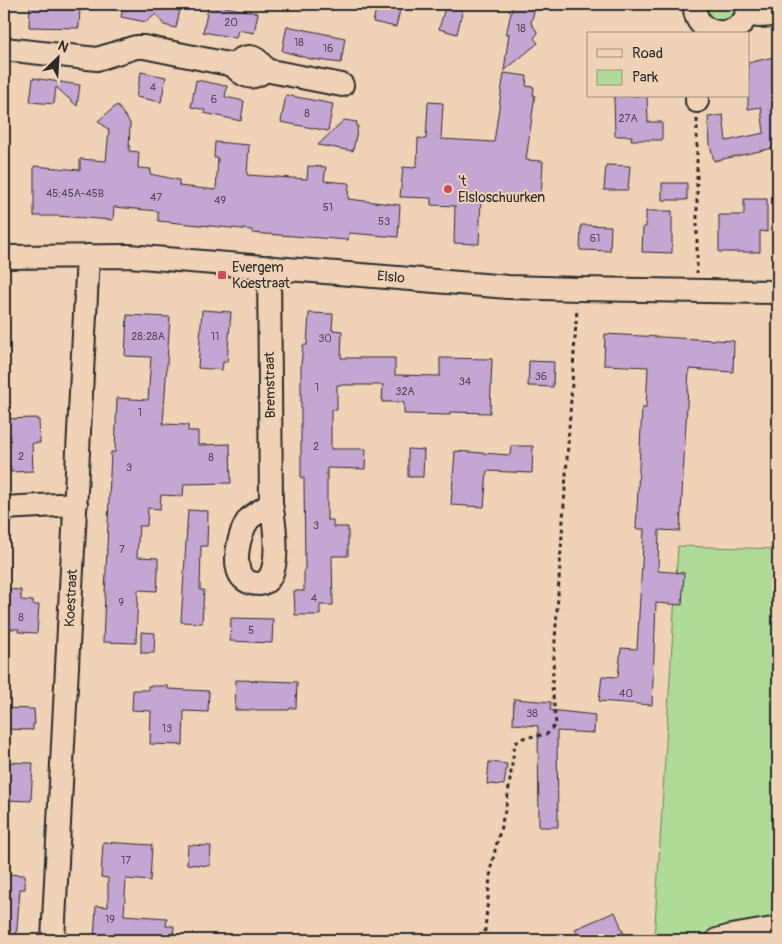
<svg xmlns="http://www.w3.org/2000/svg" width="782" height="944" font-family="Pangolin,sans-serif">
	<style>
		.green { fill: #afda98; stroke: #6d8262 }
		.building { fill: #c5a6d2; stroke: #2b2b2b }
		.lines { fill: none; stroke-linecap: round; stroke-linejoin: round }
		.minor-casing { stroke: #2b2b2b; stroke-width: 26 }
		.path { stroke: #2b2b2b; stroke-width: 3; stroke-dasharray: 4 4; stroke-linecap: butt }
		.minor { stroke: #f0d3b7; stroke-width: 22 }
		.poi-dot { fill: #d1495b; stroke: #f0d3b7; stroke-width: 2 }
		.labels { text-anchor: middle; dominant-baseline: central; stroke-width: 4; stroke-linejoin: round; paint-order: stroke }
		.number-label { font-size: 11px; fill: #524a55 }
		.poi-label { font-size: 14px; fill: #2b2b2b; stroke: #f0d3b7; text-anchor: start }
		.street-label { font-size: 14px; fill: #2b2b2b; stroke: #f0d3b7 }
	</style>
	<rect width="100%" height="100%" fill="#f0d3b7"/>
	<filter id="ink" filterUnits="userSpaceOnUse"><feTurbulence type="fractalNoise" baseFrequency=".02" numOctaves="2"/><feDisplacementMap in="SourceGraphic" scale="10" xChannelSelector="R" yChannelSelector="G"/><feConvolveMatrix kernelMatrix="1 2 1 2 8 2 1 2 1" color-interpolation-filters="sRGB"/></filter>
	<g filter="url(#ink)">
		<!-- green -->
		<path class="green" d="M702 4H740L733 21 713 24Z
			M678 546 778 549V921L752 926 692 940H654Z"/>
		<!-- building -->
		<path class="building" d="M30 4H56V6L80 7 79 28 29 27Z
			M127 4H181L176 28 164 25 156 14 146 22 121 17 123 7Z
			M209 4 258 13 254 33 238 30 236 38 203 32Z
			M446 4 463 8 457 34 439 29Z
			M513 4H536L531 23 538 33 534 38 538 43 504 71 509 33 506 35Z
			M377 5 400 10 396 27 373 22Z
			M287 26 345 38 341 63 311 59 282 51Z
			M778 56V147L714 161 710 144 708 117 723 115 726 141 764 133 761 107 748 109V63Z
			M141 72 166 77 161 102 136 97Z
			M504 73 527 76 526 86 534 87 533 95H535L526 160 543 161 541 200 481 199 479 244 454 243 455 206 431 205V198L400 197 403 167 414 168V166H417L418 138 426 139 428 102 443 103 441 139 494 142Z
			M33 78 80 85 77 106 56 87 54 104 30 102Z
			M196 80 227 86 225 97 244 101 241 121 204 113 205 110 191 107Z
			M286 95 333 104 328 131 281 122Z
			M614 96H647L648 122H662V140H631L632 136H615Z
			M117 105 130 123 129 151 139 152 138 168 151 169 150 174 179 180V186L216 190 218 158H214L215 142 249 145 247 175 307 179 308 166 326 167 324 181 349 183 348 199 400 205 398 237 349 233 348 240 252 233V230L158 221V211L114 207 113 220 57 216H34V166L80 170V159L106 161 109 130 98 121Z
			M344 120 357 122 356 126H358L353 151 318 145Z
			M606 165 630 166 628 190H604Z
			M662 183H687V200H662Z
			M744 199H767V232L760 231V252H719V215H744Z
			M646 211H672V253L642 252 643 227H646Z
			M581 225 611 226 610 251 580 250Z
			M202 310 231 312 227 362H223L222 370 198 368Z
			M309 313 333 314 332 330 342 331 341 358H395V375L440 376V358L492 359 490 413 450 412V415L404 414V402H382L383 385H337V410H331V449H366L365 469 327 468V520H333V527H348V556H332L333 605H320V615H295L294 591H304V570H305L304 478H301V365L303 345H307Z
			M127 315 170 317 163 424 188 425V431H198V445L230 444 231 483 184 484 183 496 161 495 160 509 148 508 147 526H139L137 557 158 558V574L157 591 138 590 136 643 103 642 111 452H115L117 398 148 400 151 357 125 356Z
			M605 334 734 341 733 372 689 369 680 531 659 530 658 571 684 573 682 605 656 603 652 705 599 701 602 676 618 677 621 648 637 649 644 529H636L642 408H646L648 367 604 365Z
			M529 361 554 362 553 387 528 386Z
			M37 418V420H39L40 443H32L33 471 11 472V468H9L8 444 4 445V419Z
			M511 446H533L532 473 487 471 484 507 451 505 455 451 510 455Z
			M408 449 424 450 423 477H408Z
			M188 510 208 511 207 546H201L200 590H204L202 623 181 622Z
			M4 589 21 590V600L33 601V605H39L37 633 18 632 19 629H4Z
			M231 618 273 619 272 643 230 641Z
			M141 632 155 633 154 653H141Z
			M236 680 297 682 296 708H290L289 710H235Z
			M148 686H168V689L209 691 208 712 184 711 183 745 150 744 151 711 132 710 133 690H148Z
			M514 699 551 702 550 710 595 715 594 733 557 731 558 827H539L538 726 513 724Z
			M4 708 34 709 35 724H33V730L4 729Z
			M4 762 33 763 31 801 4 800Z
			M489 762 507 764 504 785 487 784Z
			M103 842 152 845 150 881 126 879 124 915 167 918 166 926H174L173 940H94L96 906 108 907V878L101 877Z
			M188 845 211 846 210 866 187 864Z
			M4 874 25 875V889H20L16 940H4Z
			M615 912 624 934 608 940H580L575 929Z"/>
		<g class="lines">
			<defs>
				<path id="minor" d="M695 4C692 43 752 40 747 4
					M747 12 758 16 778 15
					M4 49 97 59 136 47H144L233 65C243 77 253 81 265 70
					M233 65C246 53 256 54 265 70L342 85
					M697 101V96
					M4 257 129 256 508 287 578 289 778 292
					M269 267 271 504C274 520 284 582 259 584 255 584 249 583 245 580 230 569 239 531 249 519 255 513 264 509 271 504
					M4 508 76 504
					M53 940 88 256
					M717 940 732 936 778 928"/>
			</defs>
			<!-- minor casing -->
			<use href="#minor" class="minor-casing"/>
			<!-- path -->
			<path class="path" d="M697 119V273
				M484 940 491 867 507 802 515 743 523 738 547 734 556 724 552 686 577 308"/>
			<!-- minor -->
			<use href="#minor" class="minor"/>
		</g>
	</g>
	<!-- markers -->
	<g class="poi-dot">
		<circle cx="448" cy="189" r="5"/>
		<rect x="217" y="270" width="10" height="10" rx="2.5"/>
	</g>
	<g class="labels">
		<!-- number labels -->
		<g class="number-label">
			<text x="231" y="22">20</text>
			<text x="521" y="28">18</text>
			<text x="299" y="42">18</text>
			<text x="328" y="48">16</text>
			<text x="153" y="87">4</text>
			<text x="214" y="99">6</text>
			<text x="307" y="113">8</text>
			<text x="628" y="118">27A</text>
			<text x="75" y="193">45;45A-45B</text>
			<text x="156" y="197">47</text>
			<text x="220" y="200">49</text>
			<text x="328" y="207">51</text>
			<text x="384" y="221">53</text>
			<text x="595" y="238">61</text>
			<text x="148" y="336">28;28A</text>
			<text x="215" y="336">11</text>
			<text x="325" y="338">30</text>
			<text x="541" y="376">36</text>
			<text x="465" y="381">34</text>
			<text x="317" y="387">1</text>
			<text x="405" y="391">32A</text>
			<text x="140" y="412">1</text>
			<text x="316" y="446">2</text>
			<text x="21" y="456">2</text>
			<text x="211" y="457">8</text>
			<text x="129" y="467">3</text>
			<text x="316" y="525">3</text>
			<text x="122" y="549">7</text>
			<text x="314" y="598">4</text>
			<text x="121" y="602">9</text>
			<text x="21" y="617">8</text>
			<text x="251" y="630">5</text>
			<text x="626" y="693">40</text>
			<text x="532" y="713">38</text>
			<text x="167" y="728">13</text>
			<text x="126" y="860">17</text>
			<text x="110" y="919">19</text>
		</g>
		<!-- poi labels -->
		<g class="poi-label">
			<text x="458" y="181">'t<tspan x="458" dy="16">Elsloschuurken</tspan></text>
			<text x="232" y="267">Evergem<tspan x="232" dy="16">Koestraat</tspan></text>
		</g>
		<!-- street labels -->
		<g class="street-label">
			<text transform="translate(391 277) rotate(5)">Elslo</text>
			<text transform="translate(270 385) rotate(-91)">Bremstraat</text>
			<text transform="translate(71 598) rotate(-87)">Koestraat</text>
		</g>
	</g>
	<!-- margin -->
	<rect width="782" height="944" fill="none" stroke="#f0d3b7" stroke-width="20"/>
	<rect x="10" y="10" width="762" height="924" fill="none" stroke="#2b2b2b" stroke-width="2" filter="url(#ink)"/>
	<!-- legend -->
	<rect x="587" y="32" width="162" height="65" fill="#f0d3b7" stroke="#a1907f"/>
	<rect x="597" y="49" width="25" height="8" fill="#f0d3b7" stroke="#a1907f"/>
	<text x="632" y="58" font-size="15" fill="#2b2b2b">Road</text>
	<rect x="597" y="70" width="25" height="15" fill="#afda98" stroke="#a1907f"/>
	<text x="632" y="82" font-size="15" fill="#2b2b2b">Park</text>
	<!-- north arrow -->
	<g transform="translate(58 58) rotate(25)" stroke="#f0d3b7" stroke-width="4" paint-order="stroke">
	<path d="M0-4L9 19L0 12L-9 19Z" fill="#2b2b2b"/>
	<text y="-8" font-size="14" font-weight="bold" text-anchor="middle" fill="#2b2b2b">N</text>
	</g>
</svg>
